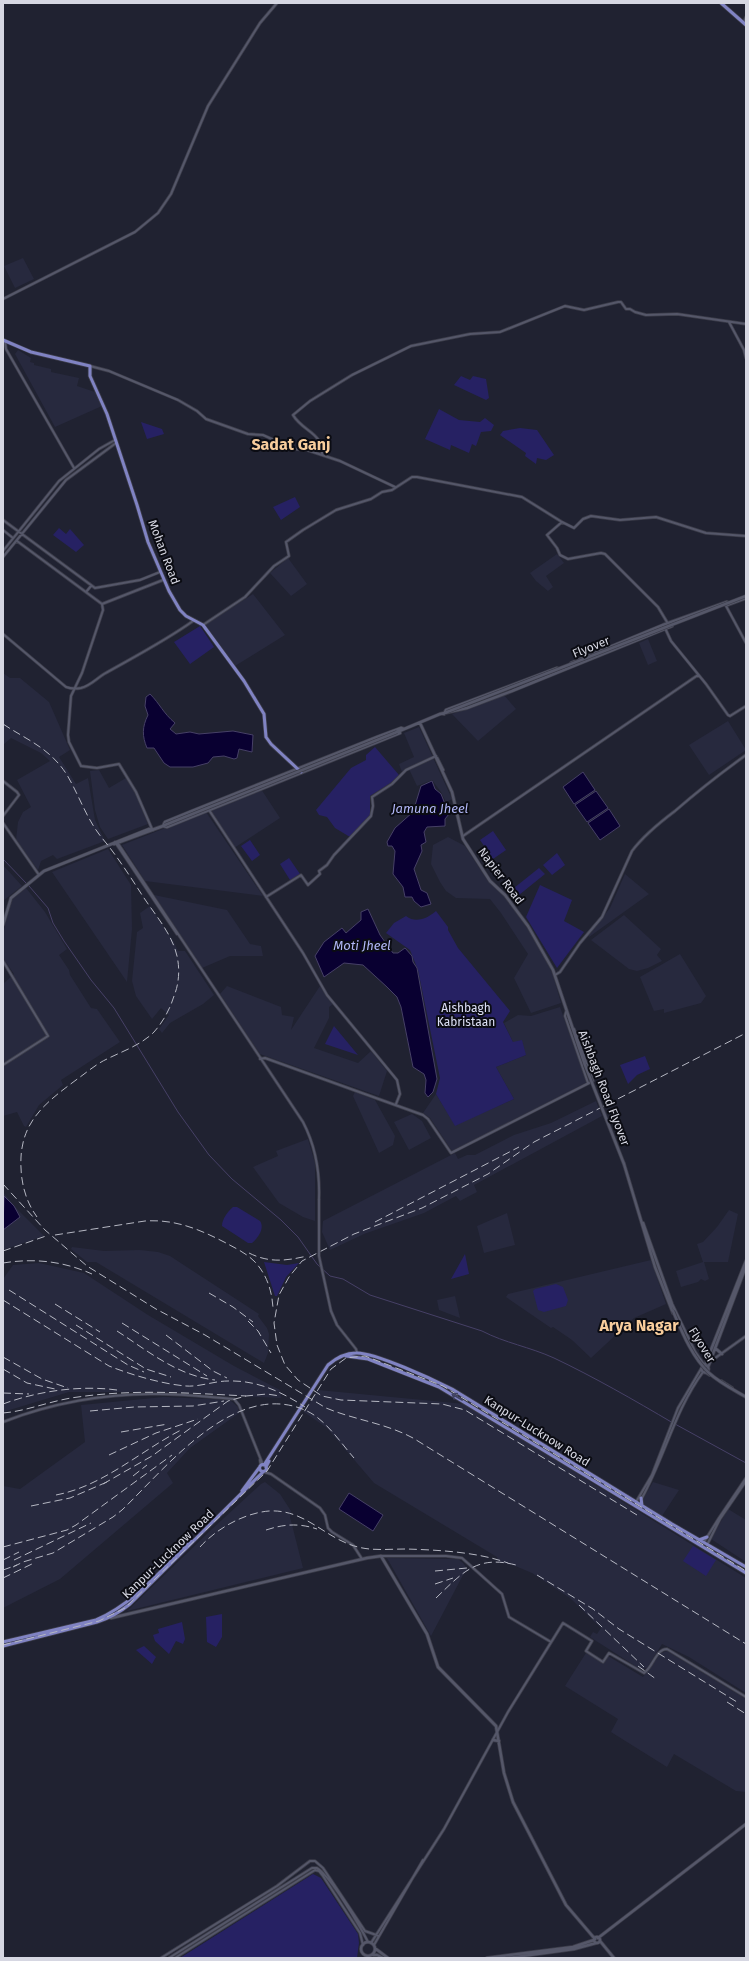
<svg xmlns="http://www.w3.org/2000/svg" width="749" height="1961" font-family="'Fira Sans',sans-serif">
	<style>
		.built { fill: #27293e }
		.green { fill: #262163 }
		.water { fill: #090031; stroke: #464066 }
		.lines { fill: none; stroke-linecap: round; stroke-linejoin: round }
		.stream { stroke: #464066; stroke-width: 1 }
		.tertiary-casing { stroke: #3b3c49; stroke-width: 3.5 }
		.secondary-casing { stroke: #3b3c49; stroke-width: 4 }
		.primary-casing { stroke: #3b3c49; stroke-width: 4.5 }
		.tertiary { stroke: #555769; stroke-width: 2 }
		.secondary { stroke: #555769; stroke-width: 2.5 }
		.primary { stroke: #8083c3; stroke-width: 3 }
		.rail { stroke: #b6b8c3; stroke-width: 1; stroke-dasharray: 8 4; stroke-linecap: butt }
		.tertiary-bridge-casing { stroke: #3b3c49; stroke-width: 3.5; stroke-linecap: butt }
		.secondary-bridge-casing { stroke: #3b3c49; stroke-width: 4; stroke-linecap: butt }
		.tertiary-bridge { stroke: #555769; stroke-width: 2 }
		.secondary-bridge { stroke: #555769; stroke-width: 2.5 }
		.oneway { stroke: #404262 }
		.labels { text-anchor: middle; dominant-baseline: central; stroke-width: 4; stroke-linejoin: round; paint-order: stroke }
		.street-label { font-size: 12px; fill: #d6d7e2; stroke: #0b0c13 }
		.park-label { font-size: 12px; fill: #dde0f6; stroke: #0b0c13 }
		.water-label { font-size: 13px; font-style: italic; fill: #b2b8f8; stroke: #0b0c13 }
		.district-label { font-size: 16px; font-weight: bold; fill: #f8cd9c; stroke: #0b0c13 }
	</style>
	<rect width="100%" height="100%" fill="#202231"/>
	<!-- built -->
	<path class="built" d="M23 258 34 279 15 288 4 266Z
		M18 350 31 358 30 362 34 363V365L51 369V372L79 378 77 386 95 392 102 406 55 427 15 354Z
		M557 554 564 563 546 576 553 587 548 591 536 581 530 573Z
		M288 558 307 584 291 596 270 573Z
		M253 594 285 635 235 666 205 625Z
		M648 639 657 661 648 665 639 643Z
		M3 673 10 678H20L49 702 70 750 59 757 76 784 88 778 95 820 105 841 57 859 53 855 41 861 38 870 16 840 18 822 23 812 31 807 17 780 50 761 41 753 11 738 3 745Z
		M504 695 516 709 478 741 452 714Z
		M728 721 746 750 709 775 689 745Z
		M419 727 452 799 446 802 441 792 432 780 417 786 409 769 402 772 399 764 414 757 404 733Z
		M99 770 109 788 126 778 135 792 148 824 108 839 100 827 95 810 90 771Z
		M261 789 280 818 234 848 210 811Z
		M206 812 263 896 145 881 122 845Z
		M448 837 465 846 488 881 504 895 515 909 542 952 553 975 561 1003 531 1013 514 978 528 954 501 913 490 899 456 898 446 891 440 882 431 864 433 845Z
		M108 849 131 885 132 929 127 982 52 872Z
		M3 865 22 886 3 901Z
		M625 874 649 894 589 937 588 935 610 908Z
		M26 888 45 912 67 949 59 955 69 970 70 975 91 1008 97 1009 120 1042 61 1080 63 1085 39 1105 26 1127 24 1126 17 1112 3 1116V984L14 974 3 958V932L12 899Z
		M154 895 227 910 250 944 261 946 263 956H230L202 968Z
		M150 906 174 942 178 951H185L214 995 203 1004 170 1023 162 1033 159 1029 169 1015 161 1008 152 1019 136 996 132 981 137 932 143 928 140 913Z
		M624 915 661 949 657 955 662 961 648 968 637 971 629 969 591 940Z
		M680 954 706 996 701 1003 664 1013V1009L654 1011 640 977Z
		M227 986 281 1007 282 1015 294 1017 291 1030 320 986 333 1004 329 1007V1018L314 1048 358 1063 371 1051 387 1071 379 1096 260 1054 220 994Z
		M560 1007 587 1083 452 1151 430 1118 423 1113 436 1094 455 1125 514 1099 496 1067 526 1055 513 1042 504 1023 518 1015 531 1016Z
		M355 1092 375 1100 395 1136 393 1145 379 1153 353 1096Z
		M596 1101 602 1116 474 1185 477 1192 460 1201 456 1196 424 1213 364 1234 330 1250 322 1232 323 1221 455 1153 458 1159 467 1155H475L514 1135 551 1123Z
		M412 1114 422 1121 431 1138 409 1150 394 1122Z
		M308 1139 315 1163V1221L303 1217 279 1203 253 1167 278 1156 276 1151Z
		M3 1192 17 1209 44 1236 3 1250Z
		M729 1210 738 1214 728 1262H704L709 1279 705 1281 701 1279 698 1282 681 1287 676 1271 703 1262 697 1244 703 1242 717 1227Z
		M507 1213 515 1245 484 1253 477 1226Z
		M72 1247 104 1251 140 1250 158 1252 170 1256 259 1314 258 1316 267 1328 269 1334 268 1353 264 1363 96 1262H87L71 1249Z
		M651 1260 666 1304 634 1318 591 1358 572 1340 553 1327 551 1328 506 1297 508 1294Z
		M39 1263 84 1273 148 1315 234 1366 280 1390 281 1398 161 1392H69L3 1412V1279L13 1265Z
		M455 1296 460 1318 439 1310 437 1300Z
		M318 1390 465 1404 746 1578V1693L689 1657 662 1644 647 1668 640 1669 590 1637 593 1632 597 1634 601 1628 570 1598 532 1573 513 1565 498 1562 497 1557 374 1483 327 1428 304 1412Z
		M164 1397 230 1400 238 1407 239 1413 190 1448 167 1473 173 1483 60 1579 3 1608V1486L20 1489 85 1442 81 1405Z
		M265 1482 280 1494 291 1511 290 1517 303 1568 127 1611 211 1530 261 1484Z
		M653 1482 679 1490 662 1516 643 1504 642 1501Z
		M728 1509 746 1520V1562L711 1539Z
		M387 1558 458 1559 463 1563 468 1570 463 1575 431 1636Z
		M667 1651 746 1699V1792L736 1791 674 1754 667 1767 611 1732 618 1719 565 1686 586 1653 604 1663 608 1656 643 1677 661 1653Z"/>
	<!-- green -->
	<path class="green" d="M461 376 470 380 473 376 486 379 489 398 486 400 454 385Z
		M439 409 459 420 480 422 485 418 494 425 491 431 481 432 476 446 472 444 469 453 451 445 450 450 425 439Z
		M141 422 162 429 164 434 147 439Z
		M520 428 537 430 554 455 546 460 537 458 536 464 525 456 526 453 500 435 503 431Z
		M295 497 300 507 281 520 273 507Z
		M59 528 66 534 70 529 84 545 76 552 53 535Z
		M200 626 214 647 190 664 174 642Z
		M375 747 399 775 392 782 370 796V816L350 837 335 828 327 817 319 815 316 810 351 768 366 760V755Z
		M493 831 506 850 493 859 480 840Z
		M250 840 260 855 252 861 241 846Z
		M557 853 565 865 552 875 543 865Z
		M289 858 300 874 290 880 280 864Z
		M539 868 545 874 519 895 514 888Z
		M540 885 572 900 564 921 584 932 557 968 526 917Z
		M436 911 448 927V930L458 948 510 1011 503 1022 513 1042 522 1040 526 1055 496 1067 514 1099 455 1126 436 1094 440 1078 418 970 410 950 386 933 394 923 406 916C416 924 428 918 436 911Z
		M334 1026 358 1055 325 1044Z
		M645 1056 650 1069 637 1075 628 1084 620 1065Z
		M233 1207H237L260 1221C265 1228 258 1238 252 1243H248L222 1226C222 1219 228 1211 233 1207Z
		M465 1254 469 1274 451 1279Z
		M264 1262 287 1265 299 1263 286 1277 277 1296H275Z
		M556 1284 563 1287 568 1300 566 1306 544 1312 538 1310 533 1291 535 1289Z
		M693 1546 716 1560 706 1576 683 1561Z
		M222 1614V1637L216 1647 207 1642 206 1617Z
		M182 1622 185 1639 183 1644 176 1641 169 1654 155 1641 153 1635 159 1633 158 1629Z
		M144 1646 156 1657 152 1664 136 1650Z
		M313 1874 321 1878 358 1934 359 1943 357 1958H180Z"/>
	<!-- water -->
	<path class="water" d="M150 694C160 704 163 713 175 723L170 729 176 734 190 732 199 734 233 731 253 735 252 752 239 749 237 758 234 759 224 756 213 757 208 763 193 767H170L164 763 154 748H147C142 736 142 727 148 715L145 706 146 697Z
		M583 772 595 790 574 804 563 787Z
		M432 781 435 789 441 794 449 814 445 819V826L427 827 424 832 426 842 421 845 422 851 414 869 421 890 427 893 431 904 421 907 414 901 412 897H405L403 887 393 874 395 851 392 846H388L387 842 395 828 413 812 421 786Z
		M596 791 608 808 587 822 575 805Z
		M609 809 620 826 600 840 588 823Z
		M368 909 380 935 393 953H398L405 948 412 956 413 962 417 968 437 1079 433 1092 428 1097 425 1093 426 1080 424 1074 413 1067 401 1007 397 997 387 987 363 965 344 963 324 977 315 956 324 942 342 928 346 933 361 920V912Z
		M4 1196 14 1206 20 1217 3 1230Z
		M349 1493 383 1515 373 1531 339 1509Z"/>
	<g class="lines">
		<!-- stream -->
		<path class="stream" d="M3 859 26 883
			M29 886 48 908 53 923 64 941 91 980 114 1008 178 1112 209 1155 232 1179 281 1220 298 1237 317 1264 330 1276 343 1279 370 1295 482 1331C505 1343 530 1347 554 1358 594 1377 634 1400 673 1423
			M675 1424 746 1463"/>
		<defs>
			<path id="tertiary" d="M744 22 746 17
				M3 299 135 232 158 213 171 194 208 106 260 23 277 3
				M729 322 744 350 746 358
				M5 341 6 349 74 468
				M90 366 109 371 178 400 197 411 206 419 248 434 263 435 294 449 307 450 340 461 395 487
				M322 455C323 432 303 432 293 415L310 401 352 375 411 346 470 334 500 332 565 306 584 310 618 302H621L626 309H630L635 312 646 315 677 314 746 324
				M3 520 95 588 140 580 160 572
				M562 522 547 535 557 548 560 555 568 559 601 553 605 554 658 607 670 627
				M3 530 13 538
				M17 541 102 604
				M3 551 59 481 99 449 115 440
				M3 557 66 480 116 443
				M86 592 91 586
				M102 604 103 610 82 673 71 696 68 735 69 742 81 766 97 768 119 764 136 792 152 829
				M102 604 163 580
				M725 604 746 643
				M203 625 245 597 274 566 289 556 286 542 303 530 336 510 371 499 382 492 392 490 412 477H417L522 497 562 522 574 528 583 519 591 516 620 520 656 517 706 533 746 536
				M665 628 671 641 706 684 728 715 730 716 746 706
				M3 634 66 687C71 689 75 689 81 688 90 686 96 679 104 674 134 657 165 641 193 621
				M3 781 17 792 19 795 3 816
				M209 810 303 953 327 995 397 1080 400 1094 396 1104
				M3 823 39 875
				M463 836 698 675
				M115 842 177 934
				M117 842 303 1122C316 1147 320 1171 319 1199
				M266 897 301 875 308 885 320 874 319 871 327 865 334 855 371 816 373 806 372 797 392 784 406 770 436 756
				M3 961 48 1036 3 1065
				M555 975 560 972 580 943 602 917 632 851C644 835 659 823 675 811 698 791 721 773 746 755
				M566 1012 565 1016 588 1083
				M260 1059 265 1058 423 1115 428 1119 451 1153 593 1081 574 1029
				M331 1311 337 1325 356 1349 357 1353
				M711 1361 746 1336
				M3 1422C51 1403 107 1393 158 1394 183 1394 208 1397 234 1399L239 1405 263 1465
				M260 1460 261 1466
				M264 1472 271 1474 320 1508 325 1515 328 1528 332 1532 353 1545 362 1559
				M642 1498C665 1456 675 1410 703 1372
				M636 1502 652 1475 678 1408 701 1369
				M704 1542 719 1518 746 1478
				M707 1545 720 1519 746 1481
				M381 1556H446L462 1558 502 1594 509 1617 551 1642
				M371 1943 444 1829 508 1712 563 1623 592 1641 586 1651 603 1662 609 1653 644 1673C653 1667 656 1649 667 1649L746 1697
				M374 1945 423 1860
				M161 1958 277 1886 310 1861H315L323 1868 365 1931 379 1936
				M169 1958 312 1868H317C331 1877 360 1926 368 1942
				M175 1958 315 1870 319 1871 323 1876 360 1933 363 1945"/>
			<path id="secondary" d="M727 605 746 598
				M571 663 663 625 727 602
				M444 714 446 710 557 668
				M420 723 452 792 463 839 490 881 505 895 528 926 553 970 585 1065
				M397 732 440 714 467 708 512 691 672 626
				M437 758 443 770
				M163 826 165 822 192 811 377 737 401 728 404 729
				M163 826 167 827 400 733
				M114 844 163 826
				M3 925 11 898 44 871 149 829 153 830
				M624 1164 655 1267 673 1313
				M643 1223 672 1304 695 1352 704 1365
				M715 1348 722 1354
				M705 1365 746 1261
				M701.5 1369a3.5 3.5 0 1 1 7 0a3.5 3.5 0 1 1-7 0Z
				M708 1367 746 1266
				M705 1372 710 1375
				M721 1381 732 1388
				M111 1618 367 1558 381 1556 427 1634 438 1667 496 1726 504 1773 513 1802 566 1905 595 1939
				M493 1740 499 1741
				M594 1940a3 3 0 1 1 6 0a3 3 0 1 1-6 0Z
				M598 1938 746 1824
				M600 1941 614 1958
				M361 1949a7 7 0 1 1 14 0a7 7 0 1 1-14 0Z
				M376 1949 388 1958
				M373 1955H377L383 1958
				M487 1958 573 1947 594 1940
				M508 1958 574 1949 596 1943"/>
			<path id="primary" d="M721 3 746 25
				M3 340 31 352 90 366V376L107 414 137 505 148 542 169 591 180 610 186 616 203 625 244 681 264 714 266 737 271 744 301 772
				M346 1356 368 1359 439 1387 746 1573
				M259.5 1468a3.5 3.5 0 1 1 7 0a3.5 3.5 0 1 1-7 0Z
				M264 1465 328 1365C335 1359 345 1353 356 1353 374 1352 434 1380 452 1389L672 1524 746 1567
				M266 1467 269 1461
				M242 1491 259 1468
				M641 1498 642 1506
				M699 1540 707 1537
				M3 1642 96 1620C134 1604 162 1569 191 1541
				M3 1646 97 1622C110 1618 120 1612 130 1604L263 1472"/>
		</defs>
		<!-- tertiary casing -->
		<use href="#tertiary" class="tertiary-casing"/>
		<!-- secondary casing -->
		<use href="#secondary" class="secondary-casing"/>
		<!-- primary casing -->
		<use href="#primary" class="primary-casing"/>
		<!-- tertiary -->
		<use href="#tertiary" class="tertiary"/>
		<!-- secondary -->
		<use href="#secondary" class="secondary"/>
		<!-- primary -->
		<use href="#primary" class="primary"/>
		<!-- rail -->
		<path class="rail" d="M3 724C27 740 50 748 67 775 79 795 87 820 102 838 118 857 131 878 144 898 156 916 172 934 177 956 180 969 179 984 174 996 170 1009 163 1022 154 1032 141 1045 123 1051 107 1059 96 1064 86 1073 76 1080 48 1101 23 1119 21 1157 20 1178 24 1199 37 1217
			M3 1184 45 1230 87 1266 156 1309 205 1335 326 1408C355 1420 385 1423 413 1438L746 1644
			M375 1222 519 1147
			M55 1235 145 1221C175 1219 199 1229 226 1243 235 1248 246 1253 254 1261 266 1273 272 1290 273 1308
			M3 1251 46 1236
			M249 1253C269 1263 286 1261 307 1256
			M3 1263C34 1258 63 1261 92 1274
			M9 1290 128 1365 144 1372
			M209 1293 233 1307 253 1322
			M3 1300 109 1366C132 1375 162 1384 186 1386 200 1387 214 1381 228 1381 257 1380 282 1392 305 1407
			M55 1304 100 1332
			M248 1321 258 1331 271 1353
			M122 1323 207 1376
			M76 1325 146 1369 171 1377
			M117 1331C148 1351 178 1376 215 1380
			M166 1335 213 1371 227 1378
			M3 1357 42 1379 68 1388
			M3 1369 27 1383 55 1389
			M3 1393 29 1394
			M3 1404C38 1391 80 1385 117 1390
			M90 1411 134 1407 193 1406 224 1401
			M3 1413C28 1411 52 1400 78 1397 134 1389 189 1393 246 1396
			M121 1432 168 1424
			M109 1455 156 1433 198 1419
			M133 1476 147 1465
			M103 1484 152 1456 228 1401 246 1396 267 1394 280 1396
			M56 1495C103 1486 139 1452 181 1430
			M31 1506 70 1498 107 1482
			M637 1515 465 1410 442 1404 341 1400 322 1396 298 1380 285 1365 277 1345 274 1323 279 1295 289 1277 302 1261 354 1234 422 1208 488 1174 534 1142 746 1033
			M266 1530C284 1524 299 1523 317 1529
			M3 1547 67 1530 76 1525 172 1455
			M200 1547C216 1529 244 1513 269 1511 306 1509 325 1539 358 1547 373 1551 390 1549 406 1549 439 1550 477 1552 508 1563
			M3 1560 19 1552
			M14 1560 91 1523
			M13 1567 23 1562 53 1553 113 1517 122 1510C167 1467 236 1378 307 1411 326 1420 340 1442 354 1458
			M3 1570 17 1565
			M435 1571 467 1568
			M537 1575 593 1609 619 1629 737 1702
			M3 1578 34 1563
			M435 1584 453 1578
			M436 1598C463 1572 477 1555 516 1565
			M579 1605 644 1667
			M3 1645 99 1621 125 1608 267 1471 331 1369 346 1358 365 1356 443 1386 746 1571
			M638 1666 656 1679
			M727 1702 746 1714"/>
		<defs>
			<path id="tertiary-bridge" d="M319 1199V1256L331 1311"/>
			<path id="secondary-bridge" d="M447 712 746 596
				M165 825 397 732
				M585 1065 624 1164
				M673 1311C682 1332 692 1357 709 1373 720 1383 734 1390 746 1397"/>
		</defs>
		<!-- tertiary-bridge casing -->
		<use href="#tertiary-bridge" class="tertiary-bridge-casing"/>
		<!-- secondary-bridge casing -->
		<use href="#secondary-bridge" class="secondary-bridge-casing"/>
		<!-- tertiary-bridge -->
		<use href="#tertiary-bridge" class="tertiary-bridge"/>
		<!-- secondary-bridge -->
		<use href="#secondary-bridge" class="secondary-bridge"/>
	</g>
	<!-- one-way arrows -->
	<defs><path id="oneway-shaft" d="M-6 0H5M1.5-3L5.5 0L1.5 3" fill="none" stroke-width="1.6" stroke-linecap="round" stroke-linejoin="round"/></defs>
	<use class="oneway" href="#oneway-shaft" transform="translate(457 1397) rotate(-150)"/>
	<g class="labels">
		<!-- street labels -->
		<g class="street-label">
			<text transform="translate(164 552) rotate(69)">Mohan Road</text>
			<text transform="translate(591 647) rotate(-22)">Flyover</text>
			<text transform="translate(501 876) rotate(53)">Napier Road</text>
			<text transform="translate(604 1088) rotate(69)">Aishbagh Road Flyover</text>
			<text transform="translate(702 1345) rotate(58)">Flyover</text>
			<text transform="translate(537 1431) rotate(32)">Kanpur-Lucknow Road</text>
			<text transform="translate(168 1554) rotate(-44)">Kanpur-Lucknow Road</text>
		</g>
		<!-- park labels -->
		<g class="park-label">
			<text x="466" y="1008">Aishbagh<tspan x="466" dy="14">Kabristaan</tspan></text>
		</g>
		<!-- water labels -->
		<g class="water-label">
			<text x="430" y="808">Jamuna Jheel</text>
			<text x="362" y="945">Moti Jheel</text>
		</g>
		<!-- district labels -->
		<g class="district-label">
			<text x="291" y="444">Sadat Ganj</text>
			<text x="639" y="1325">Arya Nagar</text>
		</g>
	</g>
	<!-- border -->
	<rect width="749" height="1961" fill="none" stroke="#d6d7e2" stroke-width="8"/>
</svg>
